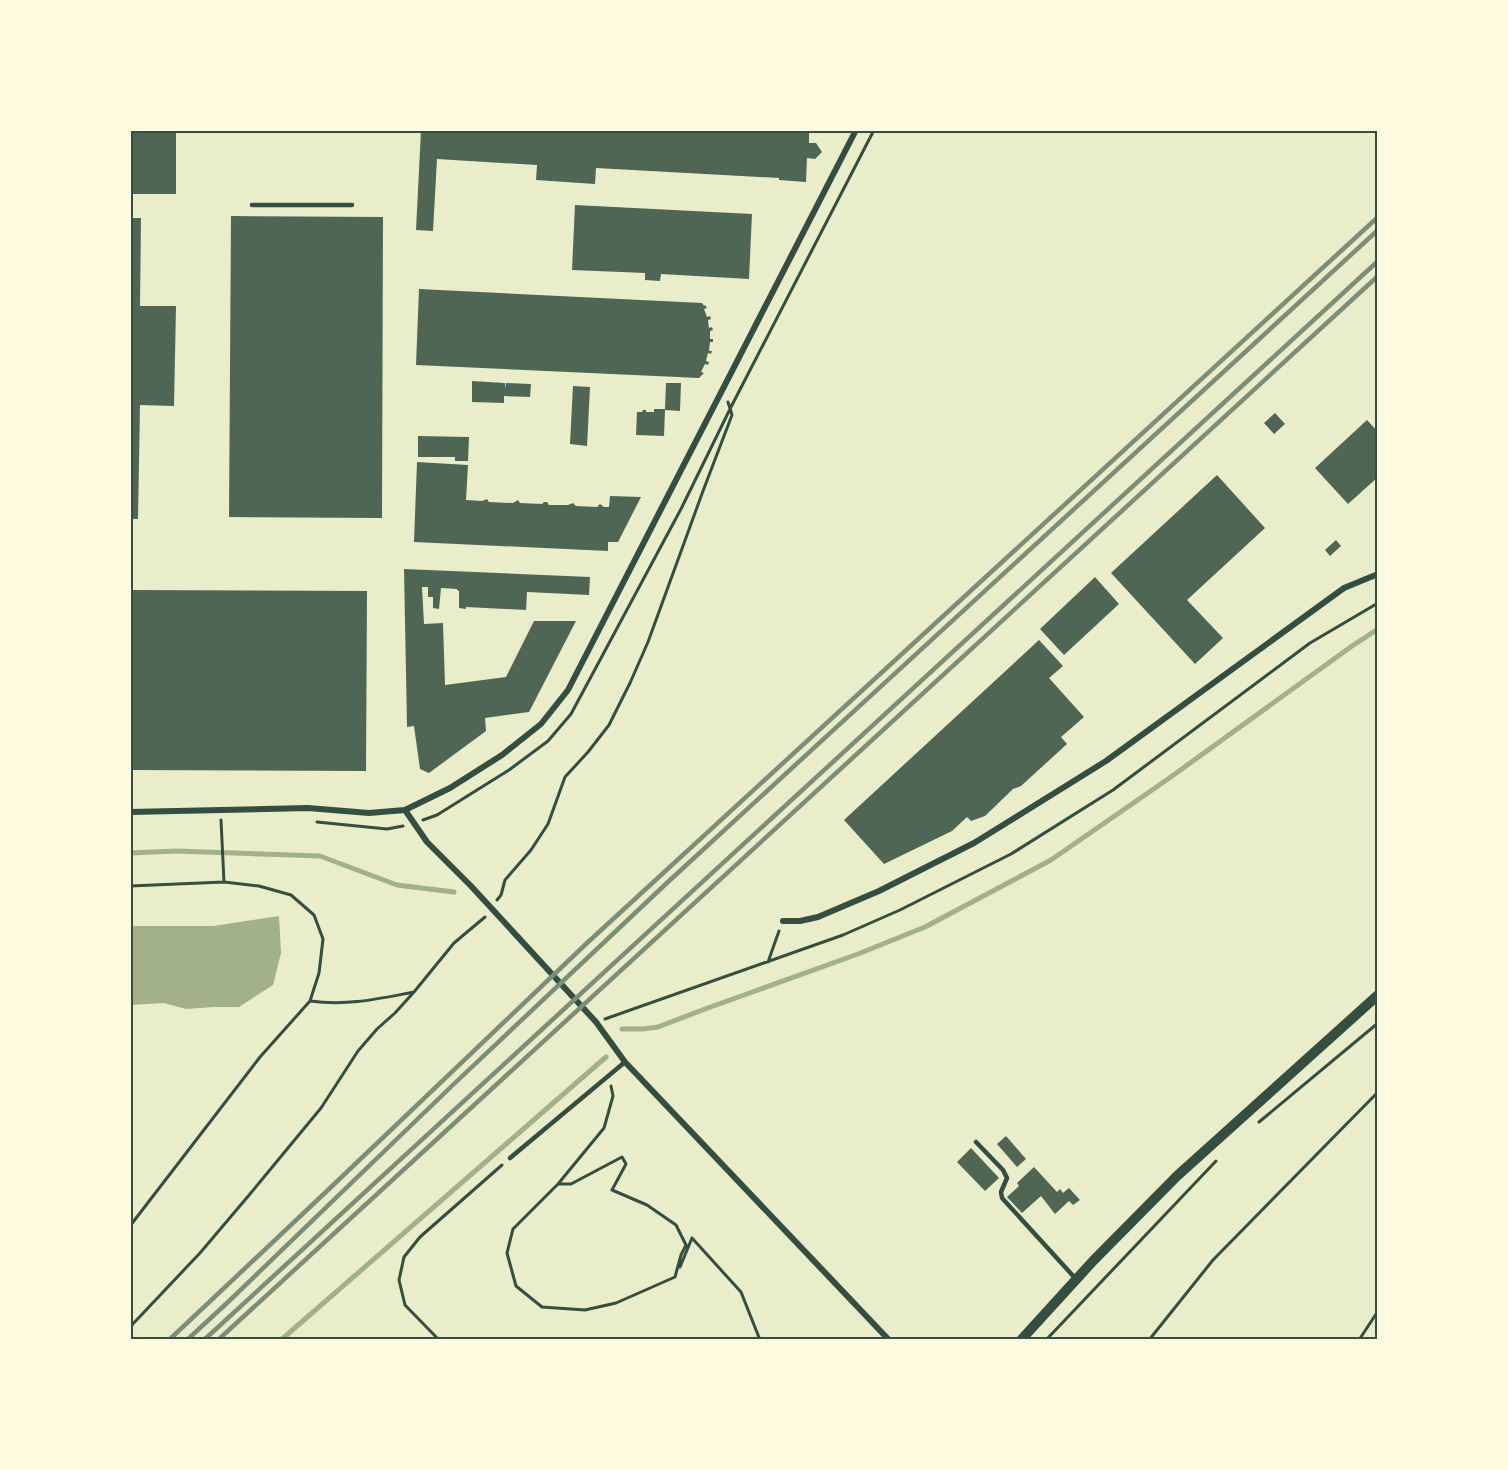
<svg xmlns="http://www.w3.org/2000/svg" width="1508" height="1470" font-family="'Noto Serif',serif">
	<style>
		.water { fill: #a3b18a }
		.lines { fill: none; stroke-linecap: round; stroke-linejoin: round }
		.stream { stroke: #a3b18a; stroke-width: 5 }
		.building { fill: #4f6655 }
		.path { stroke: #344e41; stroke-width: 3 }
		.service { stroke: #344e41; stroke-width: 4.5 }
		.minor { stroke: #344e41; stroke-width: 6 }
		.tertiary { stroke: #344e41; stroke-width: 10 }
		.rail { stroke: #7c8e77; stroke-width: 4.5 }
		.neatline { fill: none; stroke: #344e41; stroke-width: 2 }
	</style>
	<rect width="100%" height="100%" fill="#e9edc9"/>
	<!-- water -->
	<path class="water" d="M279 916 281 953 273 985 239 1007H214L186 1009 164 1003 131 1005V926H213Z"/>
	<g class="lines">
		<!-- stream -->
		<path class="stream" d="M130 853 176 851 320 856 397 885 454 892
			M622 1029H643L658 1027 705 1009 858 954 925 927 1051 860 1168 779 1352 646 1378 629
			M281 1340 606 1057"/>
	</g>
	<!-- building -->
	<path class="building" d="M130 130H176V194H130Z
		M421 130H809V143H816L822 152 815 159 807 158 806 182 779 180V178L596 168 595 184 536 180 537 165 437 159 433 231 416 230Z
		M575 205 752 214 749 279 661 274 660 281 645 280V273L572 270Z
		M231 216 383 217 382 518 229 517Z
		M130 218H141L140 306H176L174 406 140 405 138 519H130Z
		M419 289 702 303 704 306 705 305 707 308 704 309 707 317 710 316 711 319 708 320 709 328 712 327 713 330 710 331V339H713V342H710L709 351H712L711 354 708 353 706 361 709 362 708 365 705 364 701 372 704 373 699 378 416 365Z
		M472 381 505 383 506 389V383L531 384 530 397 504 396V403L472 402Z
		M666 383H681L680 411 665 410 664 436 636 435 637 412H642L643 410H646V412H654V409H665Z
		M573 386 590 387 587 446 570 444Z
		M1275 413 1285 424 1274 434 1264 423Z
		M1367 420 1378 432V477L1348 504 1315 468Z
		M418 436 469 437 468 461H455V457H418Z
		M417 462 468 465 466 500 482 501 487 499 489 502 513 503 518 500 520 503 542 504 544 502H547L549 505H568L573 503 576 506 597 507 600 504 604 507H609L610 496 641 497 618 542H608V551L414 542Z
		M1217 475 1265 528 1187 600 1223 638 1195 664 1111 573Z
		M1336 540 1341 546 1330 556 1325 550Z
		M404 569 590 577 589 595 527 592 526 610 466 607V609L459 608V591L457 590V589L441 588 439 609 433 608V597H428V587H422L424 624 443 623 445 685 506 677 534 621H576L529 712 485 718 486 731 429 773 420 769 414 726 407 727Z
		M1095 577 1119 604 1064 655 1040 629Z
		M130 590 367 591 366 771 130 770Z
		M1039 640 1063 666 1049 678 1084 717 1061 737 1067 744 1021 786 1013 789 985 816 971 821 967 817 952 831 884 864 844 820Z
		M1006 1136 1026 1159 1017 1167 997 1144Z
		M971 1148 999 1178 985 1191 957 1162Z
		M1034 1167 1057 1192 1060 1189 1063 1193 1069 1188 1080 1200 1073 1205 1069 1201 1055 1214 1041 1196 1022 1213 1007 1197 1019 1186 1017 1183Z"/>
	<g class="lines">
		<!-- path -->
		<path class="path" d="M221 820 224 882
			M423 820 437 815 509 770 548 741 571 714 681 509 731 407 874 130
			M317 822 387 829 403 826
			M130 886 224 882 259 886 291 895 314 915 323 939 319 973 310 1001 260 1057 130 1226
			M497 900 501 895 505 880 531 850 548 824 565 777 588 752 609 725 630 683 648 642 703 491 732 415 728 402
			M768 962 779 931
			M310 1001C348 1006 377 999 414 992
			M605 1019 843 935 900 910 1011 854 1113 790 1310 643 1378 603
			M1259 1122 1378 1023
			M558 1184H571L622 1157 626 1164 612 1190 647 1205 676 1225 686 1245 681 1255 675 1277 616 1303 585 1310 542 1307 516 1286 507 1253 513 1229 558 1184 604 1128 613 1096 611 1086
			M680 1267 692 1238 741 1292 760 1340
			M130 1327 200 1253 250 1194 321 1108 358 1051 377 1029 395 1013 414 992 454 943 485 917
			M439 1340 405 1305 399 1280 404 1257 420 1237 502 1165
			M1046 1340 1216 1161
			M1149 1340 1213 1260 1378 1092
			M1299 1340H1301
			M1359 1340 1378 1311"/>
		<!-- service -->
		<path class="service" d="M252 205H352
			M976 1142 1003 1170 1007 1178 1001 1192 1002 1198 1076 1279
			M510 1158 625 1062"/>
		<!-- minor -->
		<path class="minor" d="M405 810 427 842 471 886 596 1022 625 1062 889 1340
			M130 812 308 808 369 813 405 810 450 788 502 755 541 724 568 690 856 130
			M783 921H800L818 917 879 891 974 843 1106 761 1344 588 1378 574"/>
		<!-- tertiary -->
		<path class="tertiary" d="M1021 1340 1093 1261 1177 1176 1378 995"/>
		<!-- rail -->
		<path class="rail" d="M169 1340 328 1190 587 943 1378 217
			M187 1340 227 1303 456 1082 669 881 1378 230
			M204 1340 1378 261
			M218 1340 1378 276"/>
	</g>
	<!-- border -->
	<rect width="1508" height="1470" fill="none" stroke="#fefae0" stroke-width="264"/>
	<rect x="132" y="132" width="1244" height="1206" class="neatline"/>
</svg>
